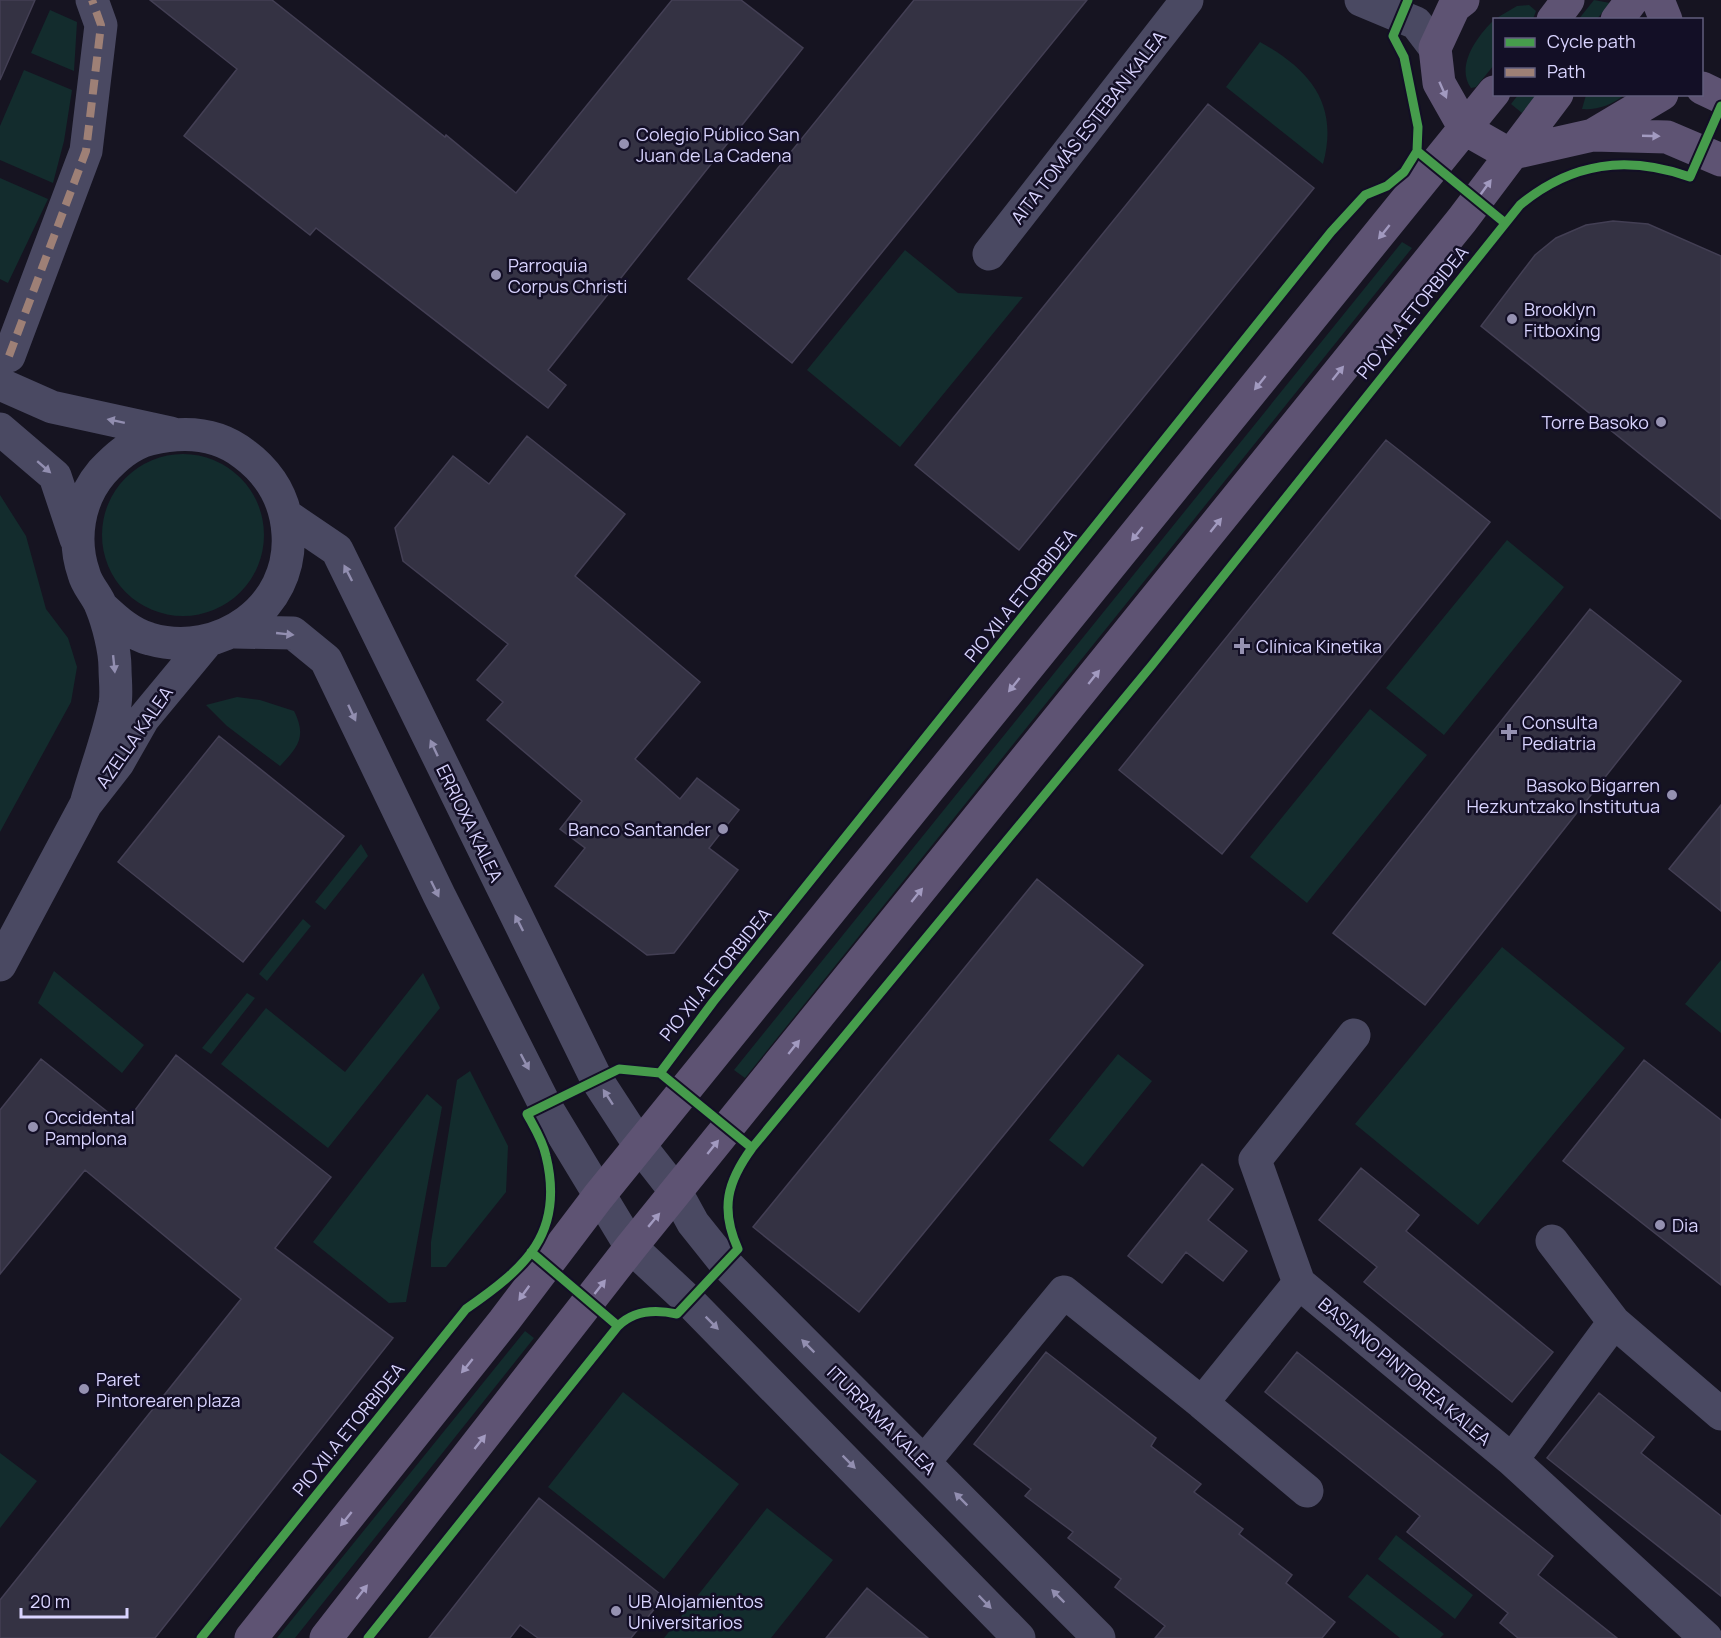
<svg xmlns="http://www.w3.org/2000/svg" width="1721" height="1638" font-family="Manrope,sans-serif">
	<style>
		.green { fill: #132c2d }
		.building { fill: #343243; stroke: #433f54; stroke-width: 1.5 }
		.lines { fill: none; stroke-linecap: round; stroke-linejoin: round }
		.minor { stroke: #4a4962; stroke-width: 33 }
		.major { stroke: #5e5373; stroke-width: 33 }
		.quiet { stroke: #9e8076; stroke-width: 8; stroke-dasharray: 15 8; stroke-linecap: butt }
		.cycleway-casing { stroke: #130f26; stroke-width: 13 }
		.cycleway { stroke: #469c4c; stroke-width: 9 }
		.oneway { fill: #a29ac0 }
		.oneway2 { fill: #928eb0 }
		.poi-dot { fill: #9591b1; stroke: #130f26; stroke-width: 2 }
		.labels { text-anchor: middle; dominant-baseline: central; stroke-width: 5; stroke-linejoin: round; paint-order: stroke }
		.street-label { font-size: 18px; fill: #d9d4ff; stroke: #130f26 }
		.poi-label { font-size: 18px; fill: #d9d4ff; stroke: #130f26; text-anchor: start }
	</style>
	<rect width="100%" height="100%" fill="#161421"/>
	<!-- green -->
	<path class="green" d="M1594 0 1610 3 1597 19 1578 20Z
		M1529 5 1536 11 1533 19H1495L1517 6Z
		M50 10 77 22 74 71 31 53Z
		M1494 20V65L1476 87 1471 88C1455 66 1478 35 1494 20Z
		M1260 42C1311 70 1339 105 1323 164L1226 87Z
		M24 70 72 90 64 141 53 183 0 160V126Z
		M1518 95H1537L1522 113 1511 104Z
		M1586 95V94L1624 95C1612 105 1598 110 1582 109Z
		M0 178 48 199 8 283 0 279Z
		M1402 242 1412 248 745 1078 734 1070Z
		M905 250 958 293 1023 297 900 447 807 370Z
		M102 535a81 81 0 1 1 162 0a81 81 0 1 1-162 0Z
		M0 495 26 536 46 609 68 638 77 667 71 702 0 832Z
		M1507 540 1564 587 1444 735 1386 688Z
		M237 697 260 700 294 711C307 737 298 747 280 766L227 726 206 705Z
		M1370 709 1427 755 1307 903 1250 857Z
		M361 844 368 856 325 910 315 902Z
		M303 919 311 926 267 981 259 974Z
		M1502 947 1625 1048 1478 1225 1355 1124Z
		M1721 960V1033L1685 1004Z
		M54 971 144 1045 122 1073 38 1003Z
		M423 973 440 1008 328 1148 221 1064 266 1008 345 1072Z
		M247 993 255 998 211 1054 202 1048Z
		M1118 1054 1152 1081 1083 1167 1049 1140Z
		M470 1071 508 1146 506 1192 446 1267H431V1242L457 1080Z
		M427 1094 442 1107 406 1302 389 1303 313 1242Z
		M525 1331 534 1338 295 1638H277Z
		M623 1392 739 1484 664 1579 548 1487Z
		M0 1453 37 1481 0 1528Z
		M767 1508 833 1560 771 1638H664Z
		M1396 1535 1473 1595 1455 1619 1378 1559Z
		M1367 1574 1444 1634 1440 1638H1400L1348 1597Z"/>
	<!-- building -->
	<path class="building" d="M0 0H35L0 80Z
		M150 0H272L445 137 446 135 516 193 672 0H741L803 48 548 370 566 385 548 408 316 228 310 235 184 136 237 69Z
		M914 0H1087L792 363 688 279Z
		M1208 104 1314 188 1019 550 915 465Z
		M1613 221 1648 224 1721 256V519L1481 326 1535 255 1556 238 1586 225Z
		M527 436 625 514 575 576 700 682 635 759 680 799 697 778 739 810 709 848 738 870 674 953 647 955 555 886 585 848 560 829 582 801 487 720 503 702 477 680 508 644 403 561 395 528 453 456 489 484Z
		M1386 440 1490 522 1222 854 1119 770Z
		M1590 609 1681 681 1425 1005 1333 933Z
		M219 736 344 836 243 962 118 862Z
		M1721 805V911L1669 869Z
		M1037 879 1143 965 859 1312 753 1227Z
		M176 1055 331 1177 275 1248 393 1338 155 1638H0V1600L241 1299 85 1170 0 1274V1110L41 1059 124 1125Z
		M1644 1060 1721 1120V1285L1563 1161Z
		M1202 1164 1233 1189 1208 1220 1247 1251 1223 1281 1186 1252 1162 1283 1128 1256Z
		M1361 1168 1419 1215 1406 1231 1553 1352 1512 1402 1364 1282 1377 1267 1319 1220Z
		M1046 1352 1156 1438 1151 1446 1201 1484 1194 1492 1243 1529 1239 1534 1292 1575 1286 1583 1335 1622 1322 1638H1155L1165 1626 1115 1587 1121 1579 1068 1538 1073 1532 1025 1496 1031 1489 974 1444Z
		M1297 1352 1553 1556 1538 1575 1617 1638H1518L1500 1623 1508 1613 1407 1532 1420 1516 1265 1392Z
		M1599 1393 1654 1437 1641 1453 1721 1516V1596L1547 1458Z
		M539 1498 664 1597 631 1638H538L520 1625 510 1638H429Z
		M867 1588 928 1638H826Z"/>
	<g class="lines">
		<!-- minor -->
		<path class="minor" d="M1361 0 1416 23 1435 48
			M989 254 1187 0
			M9 356 86 151 101 25 92 0
			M0 384 52 407 171 433
			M0 429 55 476 76 539
			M287 516 337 550 597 1080 640 1146 676 1192 693 1223 725 1263 1099 1638
			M234 632 293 633 326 660 439 895 545 1105 631 1247 690 1302 1019 1638
			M86 804C95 771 108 738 115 704 117 693 115 679 115 668 115 650 108 623 101 606 97 595 87 586 84 574 72 540 78 500 102 472 115 458 130 444 150 439 183 431 216 432 244 454 271 474 286 500 288 534 293 608 219 659 150 639 131 634 116 620 102 607
			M0 965 86 804 118 763 143 719 206 643
			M1552 1241 1614 1322 1721 1414
			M1299 1283 1512 1460 1706 1638
			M1202 1403 1307 1491
			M1512 1460 1614 1322
			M924 1462 1064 1292 1202 1403 1299 1283 1255 1160 1354 1035"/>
		<!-- major -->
		<path class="major" d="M1463 0 1454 7 1435 48 1439 83 1465 129 1509 154 1593 135 1667 137 1721 160
			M1658 0 1666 20
			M1553 20 1568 0
			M1617 20 1632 0
			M1702 88 1721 97
			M1593 135 1662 94
			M251 1638 504 1321 598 1197 1494 92
			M326 1638 631 1247 1462 220 1557 94"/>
		<!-- quiet -->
		<path class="quiet" d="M9 356 86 151 101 25 92 0"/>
		<defs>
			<path id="cycleway" d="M1417 151 1505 223
				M660 1073 752 1148
				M531 1252 618 1326
				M201 1638 466 1309C525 1268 565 1234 546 1156 543 1141 534 1127 527 1114L619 1069 660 1073 713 1002 1331 232 1365 195 1387 186 1404 172 1417 151 1418 127 1404 57 1393 36 1408 0
				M368 1638 618 1326C634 1310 655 1309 677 1314L738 1249C720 1209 727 1182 752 1148L1152 665 1520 205C1572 162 1627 155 1690 177L1721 106"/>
		</defs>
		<!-- cycleway casing -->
		<use href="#cycleway" class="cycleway-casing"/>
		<!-- cycleway -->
		<use href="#cycleway" class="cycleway"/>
	</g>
	<!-- one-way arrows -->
	<defs><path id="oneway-solid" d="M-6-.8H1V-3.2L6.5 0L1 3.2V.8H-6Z" transform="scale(1.5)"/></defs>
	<g class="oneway">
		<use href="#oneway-solid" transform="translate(1443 90) rotate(66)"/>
		<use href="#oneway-solid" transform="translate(1651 136) rotate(2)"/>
		<use href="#oneway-solid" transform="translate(1486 187) rotate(-54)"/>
		<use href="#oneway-solid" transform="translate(1384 232) rotate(129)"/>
		<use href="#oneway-solid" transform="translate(1338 373) rotate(-51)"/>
		<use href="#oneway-solid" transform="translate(1260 383) rotate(129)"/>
		<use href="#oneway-solid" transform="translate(1216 525) rotate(-51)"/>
		<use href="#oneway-solid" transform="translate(1137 534) rotate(129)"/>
		<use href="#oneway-solid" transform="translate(1094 677) rotate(-51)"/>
		<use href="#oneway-solid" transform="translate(1014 685) rotate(129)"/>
		<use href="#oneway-solid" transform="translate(917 895) rotate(-51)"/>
		<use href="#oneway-solid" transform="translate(794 1047) rotate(-51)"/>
		<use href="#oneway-solid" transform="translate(713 1147) rotate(-51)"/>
		<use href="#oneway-solid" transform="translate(654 1220) rotate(-50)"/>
		<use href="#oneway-solid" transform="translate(600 1287) rotate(-52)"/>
		<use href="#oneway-solid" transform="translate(524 1293) rotate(126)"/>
		<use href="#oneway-solid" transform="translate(467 1366) rotate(129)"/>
		<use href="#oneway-solid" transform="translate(480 1442) rotate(-52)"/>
		<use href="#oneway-solid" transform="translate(346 1519) rotate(129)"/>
		<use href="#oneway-solid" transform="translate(362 1592) rotate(-52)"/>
	</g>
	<g class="oneway2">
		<use href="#oneway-solid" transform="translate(116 421) rotate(-168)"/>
		<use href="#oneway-solid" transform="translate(44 467) rotate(41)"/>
		<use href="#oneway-solid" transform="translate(348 573) rotate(-117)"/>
		<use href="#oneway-solid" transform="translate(285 634) rotate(6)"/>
		<use href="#oneway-solid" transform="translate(114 664) rotate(84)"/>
		<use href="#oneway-solid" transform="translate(352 713) rotate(65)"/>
		<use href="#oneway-solid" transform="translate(434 748) rotate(-115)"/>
		<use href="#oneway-solid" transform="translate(435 889) rotate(64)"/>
		<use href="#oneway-solid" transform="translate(519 923) rotate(-117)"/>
		<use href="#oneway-solid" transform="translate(525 1062) rotate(62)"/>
		<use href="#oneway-solid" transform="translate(608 1097) rotate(-123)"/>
		<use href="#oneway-solid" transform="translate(712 1323) rotate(45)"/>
		<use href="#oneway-solid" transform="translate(808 1346) rotate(-135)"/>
		<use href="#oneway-solid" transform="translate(849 1462) rotate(45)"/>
		<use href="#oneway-solid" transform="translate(961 1499) rotate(-135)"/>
		<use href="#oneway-solid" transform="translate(1058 1596) rotate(-135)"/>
		<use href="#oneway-solid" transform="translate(985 1602) rotate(46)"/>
	</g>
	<!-- markers -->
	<g class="poi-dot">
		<circle cx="624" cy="144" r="6"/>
		<circle cx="496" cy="275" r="6"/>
		<circle cx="1512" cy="319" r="6"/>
		<circle cx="1661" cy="422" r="6"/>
		<path d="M1239 637h6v6h6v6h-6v6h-6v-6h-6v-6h6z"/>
		<path d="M1506 723h6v6h6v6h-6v6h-6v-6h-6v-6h6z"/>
		<circle cx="1672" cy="795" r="6"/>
		<circle cx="723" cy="829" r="6"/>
		<circle cx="33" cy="1127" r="6"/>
		<circle cx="1660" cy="1225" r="6"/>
		<circle cx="84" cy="1389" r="6"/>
		<circle cx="616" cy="1611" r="6"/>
	</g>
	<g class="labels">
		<!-- street labels -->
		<g class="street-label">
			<text transform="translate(1088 127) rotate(-52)">AITA TOMÁS ESTEBAN KALEA</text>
			<text transform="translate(1412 312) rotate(-51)">PIO XII.A ETORBIDEA</text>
			<text transform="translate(1020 595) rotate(-51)">PIO XII.A ETORBIDEA</text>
			<text transform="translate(134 737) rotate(-55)">AZELLA KALEA</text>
			<text transform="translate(470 823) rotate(64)">ERRIOXA KALEA</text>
			<text transform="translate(715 974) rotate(-51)">PIO XII.A ETORBIDEA</text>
			<text transform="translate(1405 1371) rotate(40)">BASIANO PINTOREA KALEA</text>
			<text transform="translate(882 1420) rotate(45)">ITURRAMA KALEA</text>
			<text transform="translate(348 1429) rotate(-51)">PIO XII.A ETORBIDEA</text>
		</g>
		<!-- poi labels -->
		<g class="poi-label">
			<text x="636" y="134">Colegio Público San<tspan x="636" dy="21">Juan de La Cadena</tspan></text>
			<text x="508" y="265">Parroquia<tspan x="508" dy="21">Corpus Christi</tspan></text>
			<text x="1524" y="309">Brooklyn<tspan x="1524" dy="21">Fitboxing</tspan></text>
			<text x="1649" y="422" text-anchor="end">Torre Basoko</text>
			<text x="1256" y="646">Clínica Kinetika</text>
			<text x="1522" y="722">Consulta<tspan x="1522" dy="21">Pediatria</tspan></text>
			<text x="1660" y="785" text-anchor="end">Basoko Bigarren<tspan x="1660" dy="21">Hezkuntzako Institutua</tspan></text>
			<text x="711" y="829" text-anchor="end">Banco Santander</text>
			<text x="45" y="1117">Occidental<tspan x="45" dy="21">Pamplona</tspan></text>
			<text x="1672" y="1225">Dia</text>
			<text x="96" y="1379">Paret<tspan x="96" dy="21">Pintorearen plaza</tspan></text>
			<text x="628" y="1601">UB Alojamientos<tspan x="628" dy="21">Universitarios</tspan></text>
		</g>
	</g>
	<!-- legend -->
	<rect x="1493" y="18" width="210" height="78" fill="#130f26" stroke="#625e7d" stroke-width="1.5"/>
	<rect x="1505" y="38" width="30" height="9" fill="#469c4c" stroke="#625e7d" stroke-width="1.5"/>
	<text x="1547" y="48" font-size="18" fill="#d9d4ff">Cycle path</text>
	<rect x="1505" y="68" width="30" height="9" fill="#9e8076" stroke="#625e7d" stroke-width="1.5"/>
	<text x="1547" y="78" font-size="18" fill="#d9d4ff">Path</text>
	<!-- scale -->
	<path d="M21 1608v9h106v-9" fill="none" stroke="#d9d4ff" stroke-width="3"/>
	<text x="30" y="1608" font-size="18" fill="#d9d4ff" stroke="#130f26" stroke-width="4.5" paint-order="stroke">20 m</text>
</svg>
